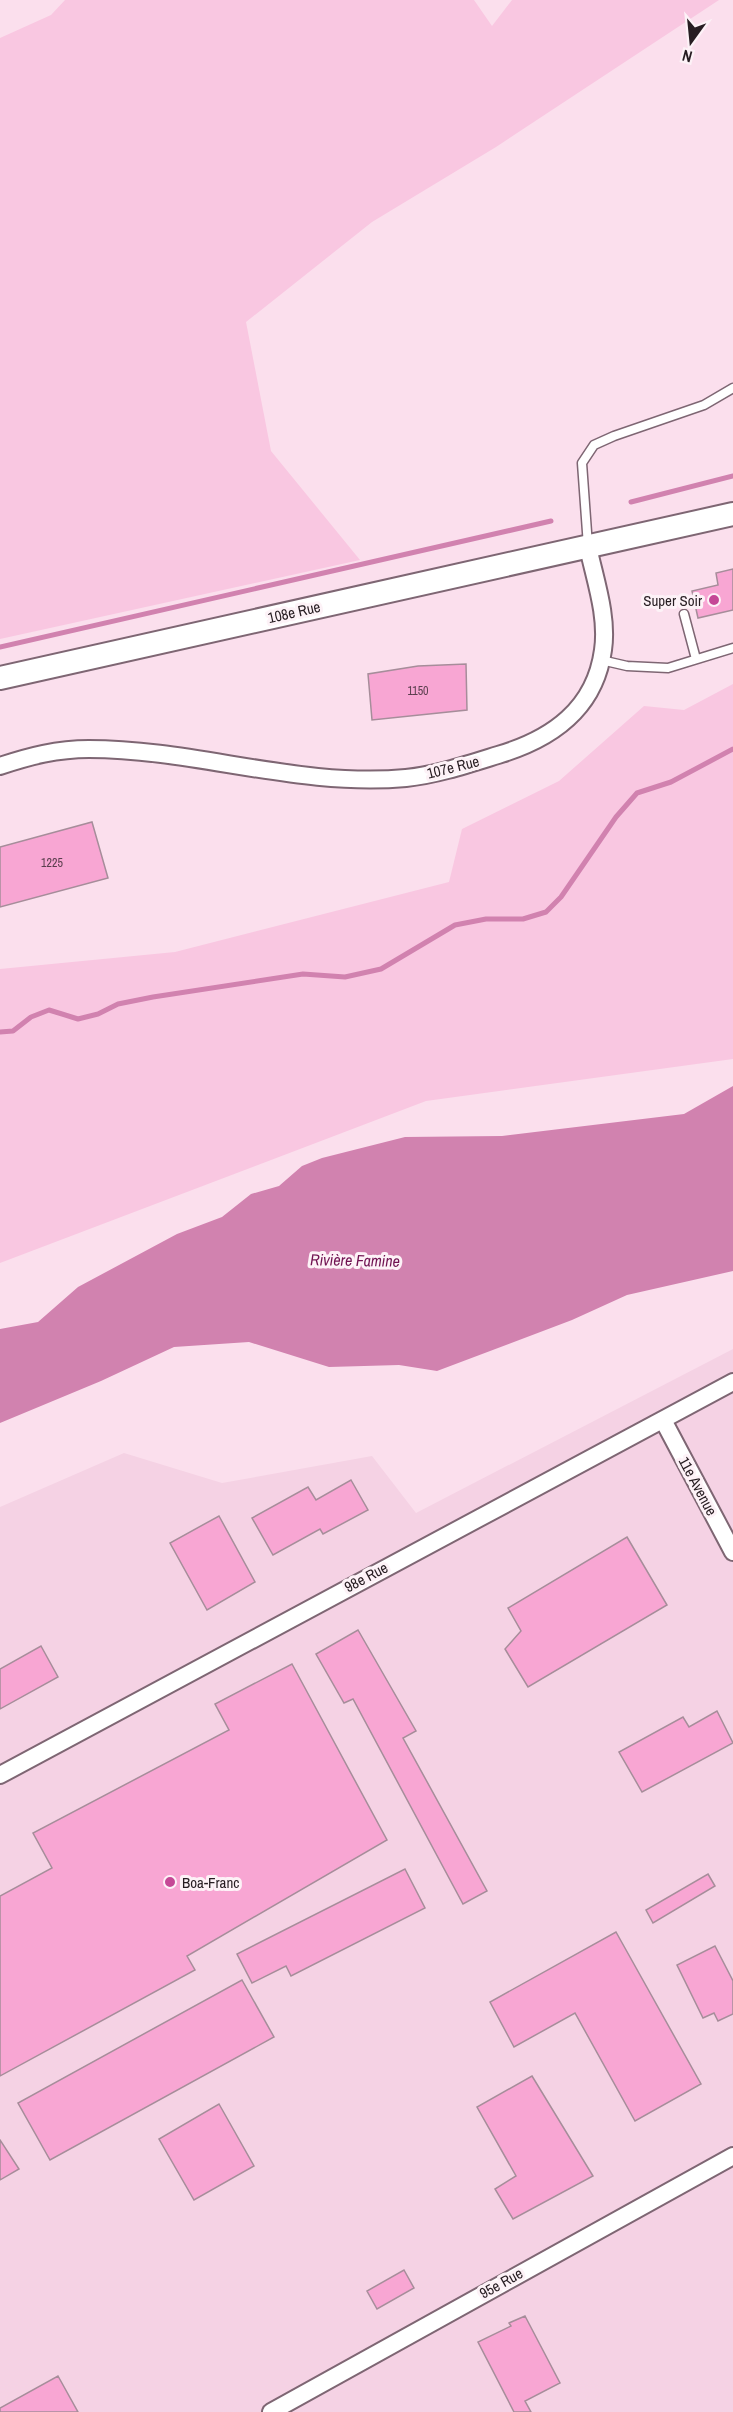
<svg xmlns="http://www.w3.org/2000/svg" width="733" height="2412" font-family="'Archivo Narrow',sans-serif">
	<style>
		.built { fill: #f5d2e4 }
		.green { fill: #f9c7e1 }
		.water { fill: #d182af }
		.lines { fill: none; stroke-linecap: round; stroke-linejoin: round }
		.stream { stroke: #d182af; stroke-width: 5 }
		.building { fill: #f8a6d3; stroke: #a68d9a; stroke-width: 1.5 }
		.lane-casing { stroke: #7e6673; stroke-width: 11 }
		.street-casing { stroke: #7e6673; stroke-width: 20 }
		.secondary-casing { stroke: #7e6673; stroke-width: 26 }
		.lane { stroke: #fff; stroke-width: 8 }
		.street { stroke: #fff; stroke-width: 16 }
		.secondary { stroke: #fff; stroke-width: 22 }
		.poi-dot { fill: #c54896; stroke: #fdf2f7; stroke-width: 2 }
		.labels { text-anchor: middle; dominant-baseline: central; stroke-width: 6; stroke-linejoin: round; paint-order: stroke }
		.number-label { font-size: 12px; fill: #5b3f4e }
		.poi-label { font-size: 15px; fill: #271d22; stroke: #fdf2f7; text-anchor: end }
		.street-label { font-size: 15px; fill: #271d22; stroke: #fdf2f7 }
		.water-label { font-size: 16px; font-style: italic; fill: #711352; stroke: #fdf2f7 }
	</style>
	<rect width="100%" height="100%" fill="#fbdfed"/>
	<!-- built -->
	<path class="built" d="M733 1349V2412H0V1507L124 1453 222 1483 372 1456 416 1513Z"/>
	<!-- green -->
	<path class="green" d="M65 0H474L492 26 512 0H719L496 147 372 222 246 322 271 451 360 560 0 639V38L51 15Z
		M733 684V1059L426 1101 0 1263V969L175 952 449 882 462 829 559 781 644 706 684 710Z"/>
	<!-- water -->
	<path class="water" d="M733 1086V1271L627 1295 572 1320 437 1371 399 1365 329 1367 249 1342 174 1347 101 1381 0 1423V1329L38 1322 78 1287 177 1234 222 1217 251 1194 279 1186 302 1166 322 1158 405 1137 502 1136 684 1114Z"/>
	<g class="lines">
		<!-- stream -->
		<path class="stream" d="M631 502 733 476
			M0 647 551 521
			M0 1032 13 1031 31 1017 49 1010 78 1019 98 1014 118 1004 153 997 303 974 345 977 381 969 455 925 486 919H523L546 912 561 897 616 817 637 793 671 782 733 749"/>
	</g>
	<!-- building -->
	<path class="building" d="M733 569V610L698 618 692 591 718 585 716 573Z
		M466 664 467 710 372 720 368 674 418 666Z
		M92 822 108 878 0 907V847Z
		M351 1480 368 1510 323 1534 320 1529 273 1555 252 1518 308 1487 316 1500Z
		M219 1516 255 1582 207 1610 170 1543Z
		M627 1537 667 1605 528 1687 505 1649 521 1631 508 1608Z
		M358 1630 416 1731 403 1738 487 1891 463 1904 353 1699 344 1703 316 1654Z
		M41 1646 58 1677 0 1709V1669Z
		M292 1664 387 1840 187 1956 195 1970 0 2076V1896L52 1868 33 1833 229 1730 215 1704Z
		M717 1711 733 1743 642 1792 619 1752 683 1717 689 1727Z
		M405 1869 425 1908 291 1976 286 1966 252 1983 237 1954Z
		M708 1874 715 1886 653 1923 646 1910Z
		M616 1932 701 2084 635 2121 575 2013 514 2047 490 2002Z
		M715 1946 733 1981V2014L718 2021 714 2013 703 2018 677 1965Z
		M242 1980 274 2037 50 2160 18 2103Z
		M532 2076 593 2176 513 2219 495 2189 516 2176 477 2107Z
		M219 2104 254 2166 194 2200 159 2139Z
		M0 2140 19 2169 0 2180Z
		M404 2270 414 2288 377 2309 367 2291Z
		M525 2316 560 2383 525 2401 531 2412H514L478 2342 511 2326 509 2323Z
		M58 2376 78 2412H0V2408Z"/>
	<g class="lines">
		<defs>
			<path id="lane" d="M588 546 582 463 594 445 614 436 704 405 733 388
				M684 614 696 659
				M601 660 627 666 668 668 733 648"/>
			<path id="street" d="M0 766C30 756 57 749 89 749 195 749 300 788 406 778 436 775 469 764 498 755 552 739 595 709 603 650 608 616 595 580 588 547
				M663 1420 733 1552
				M0 1775 733 1382
				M271 2412 733 2156"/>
			<path id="secondary" d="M0 678 733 514"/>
		</defs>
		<!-- lane casing -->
		<use href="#lane" class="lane-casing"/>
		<!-- street casing -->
		<use href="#street" class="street-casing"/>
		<!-- secondary casing -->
		<use href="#secondary" class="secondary-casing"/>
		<!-- lane -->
		<use href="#lane" class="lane"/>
		<!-- street -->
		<use href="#street" class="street"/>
		<!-- secondary -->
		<use href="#secondary" class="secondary"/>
	</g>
	<!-- markers -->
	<g class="poi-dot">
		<circle cx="714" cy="600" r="6"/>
		<circle cx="170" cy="1882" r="6"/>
	</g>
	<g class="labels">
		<!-- number labels -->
		<g class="number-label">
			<text x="418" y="691">1150</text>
			<text x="52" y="863">1225</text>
		</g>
		<!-- poi labels -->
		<g class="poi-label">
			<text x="702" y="600">Super Soir</text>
			<text x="182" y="1882" text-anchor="start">Boa-Franc</text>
		</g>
		<!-- street labels -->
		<g class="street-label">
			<text transform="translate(294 612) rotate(-13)">108e Rue</text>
			<text transform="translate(453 767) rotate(-14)">107e Rue</text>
			<text transform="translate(698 1486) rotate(62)">11e Avenue</text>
			<text transform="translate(366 1577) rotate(-28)">98e Rue</text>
			<text transform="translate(501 2283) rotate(-29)">95e Rue</text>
		</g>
		<!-- water labels -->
		<g class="water-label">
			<text transform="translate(355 1260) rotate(1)">Rivière Famine</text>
		</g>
	</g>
	<!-- north arrow -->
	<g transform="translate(691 42) rotate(195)" stroke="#fdf2f7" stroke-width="4.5" paint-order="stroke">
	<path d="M0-4.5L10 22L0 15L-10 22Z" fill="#271d22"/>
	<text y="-9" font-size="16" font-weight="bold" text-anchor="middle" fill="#271d22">N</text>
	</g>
</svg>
